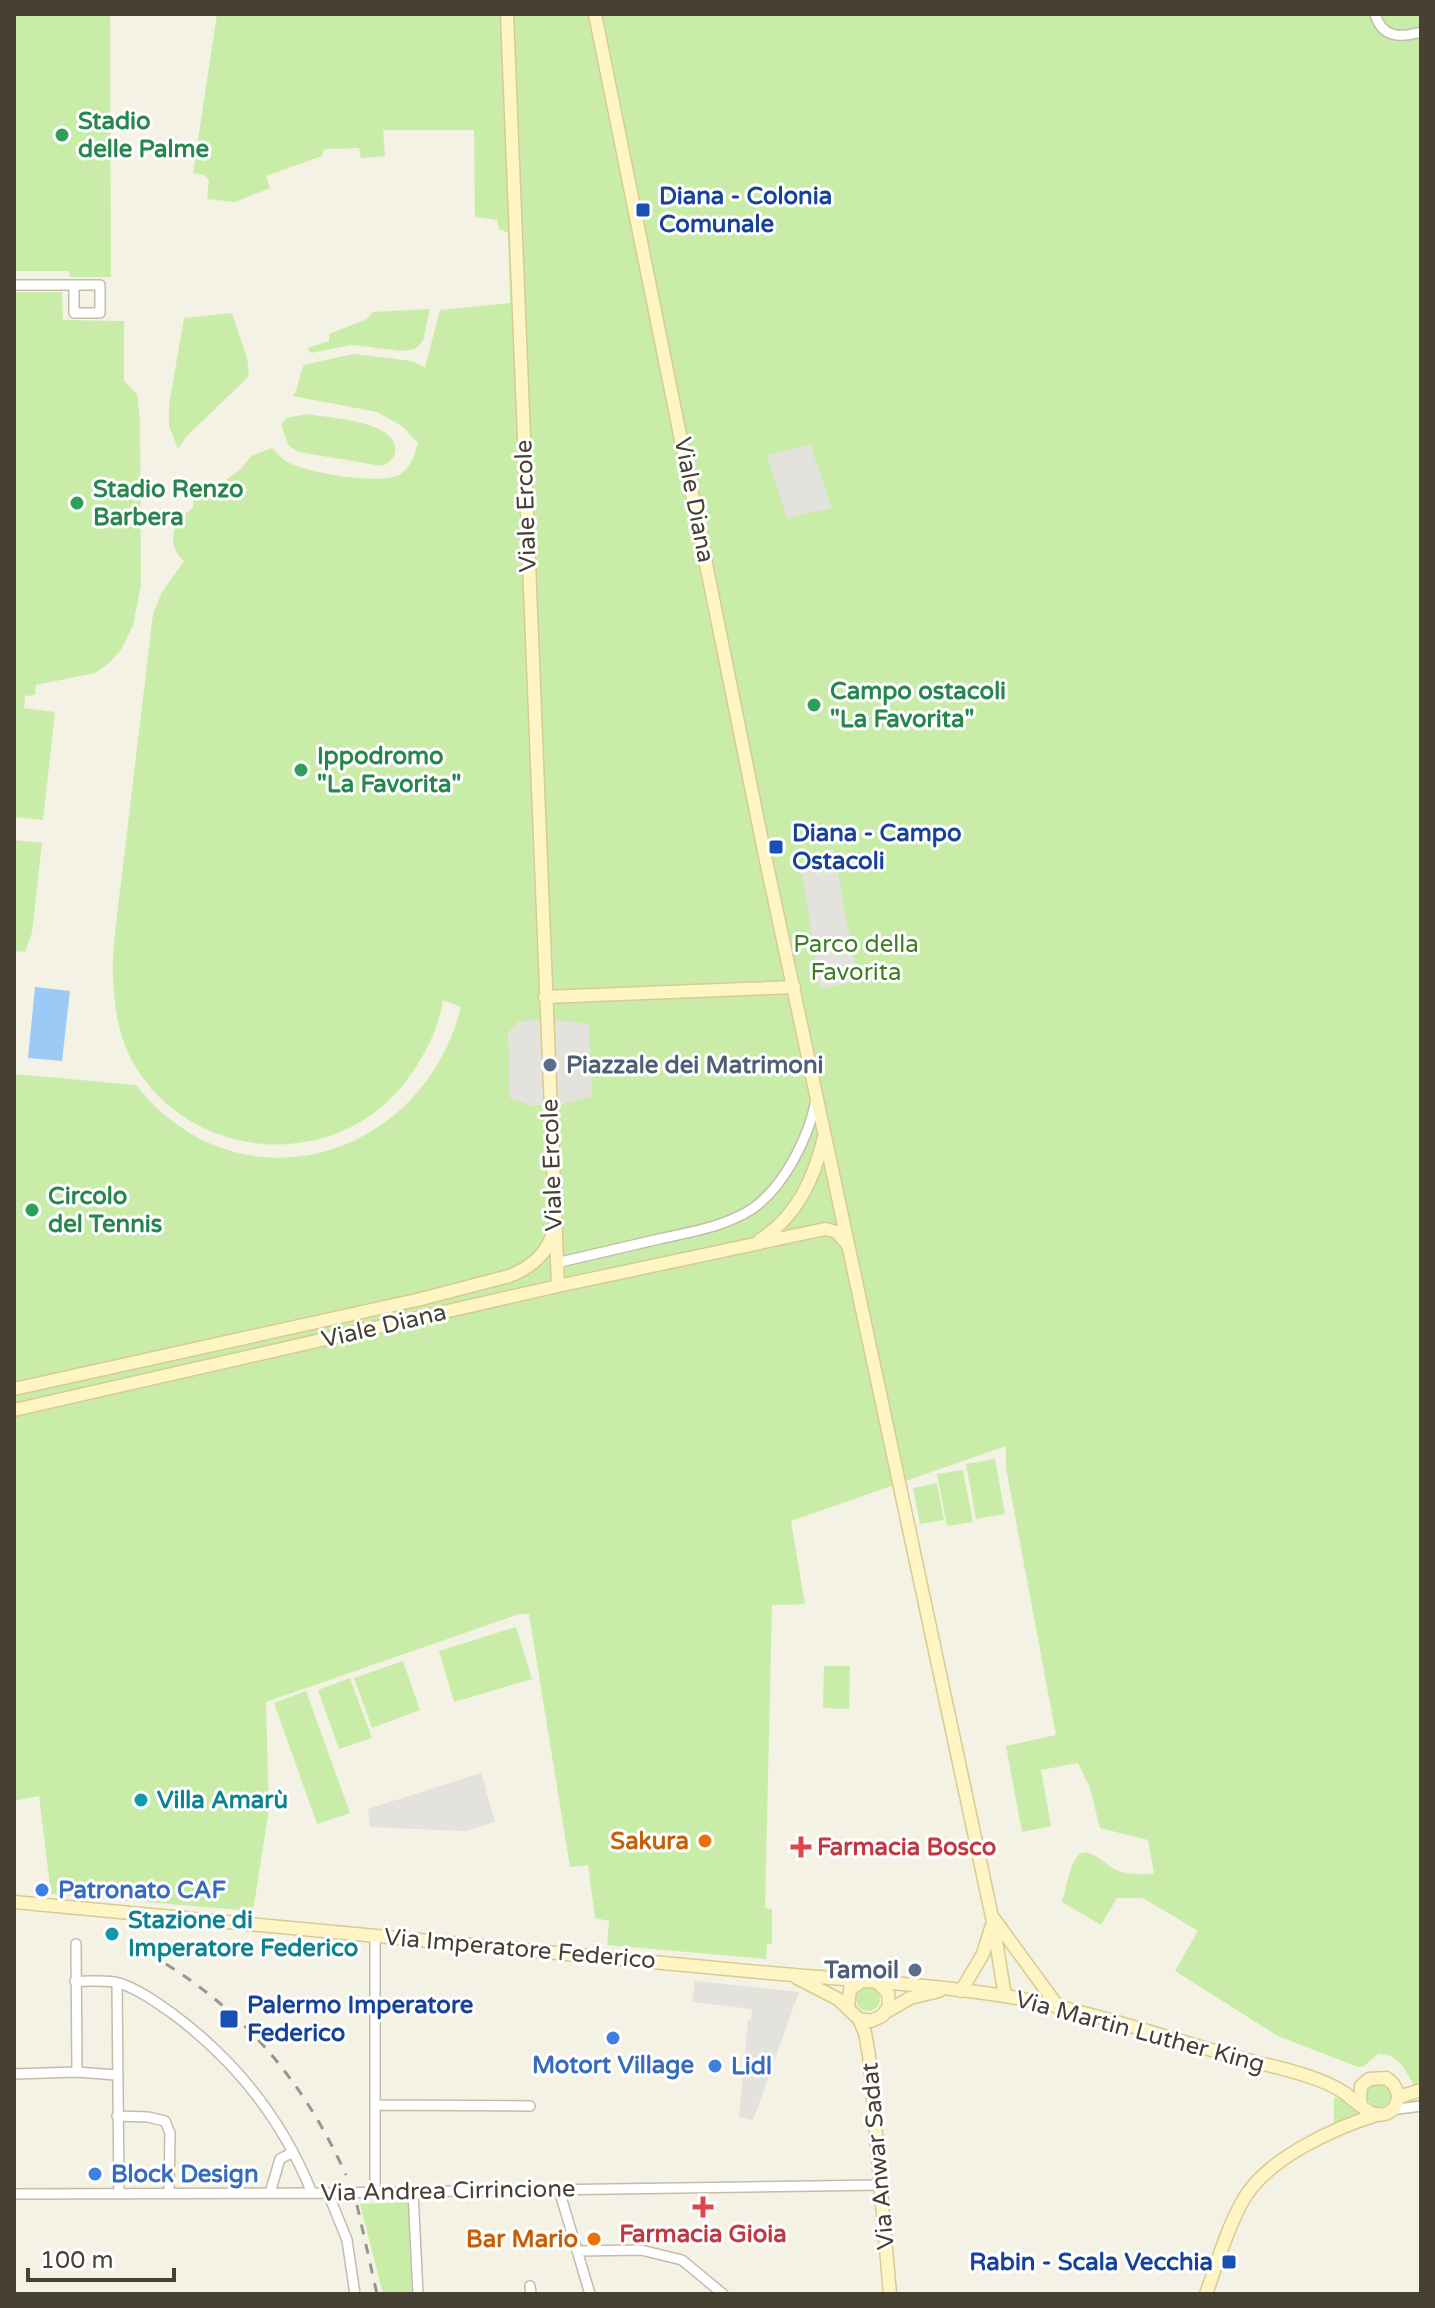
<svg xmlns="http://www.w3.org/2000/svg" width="1435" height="2308" font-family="'Varela Round',sans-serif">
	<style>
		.green { fill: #c9eda9 }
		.parking { fill: #e4e2dd }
		.water { fill: #9bcaf7 }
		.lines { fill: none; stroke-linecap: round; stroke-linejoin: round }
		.street-casing { stroke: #c3bca9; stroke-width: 12 }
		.secondary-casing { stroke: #d8cb90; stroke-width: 15 }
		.street { stroke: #fff; stroke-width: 9 }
		.secondary { stroke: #fff5c4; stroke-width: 12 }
		.rail { stroke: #959595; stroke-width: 3; stroke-dasharray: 10 10; stroke-linecap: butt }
		.leisure-dot { fill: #2e9e5b; stroke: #fff; stroke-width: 3 }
		.transit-dot { fill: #1a4fb4; stroke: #fff; stroke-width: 3 }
		.service-dot { fill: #5c6f8a; stroke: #fff; stroke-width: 3 }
		.culture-dot { fill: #0f9aa8; stroke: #fff; stroke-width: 3 }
		.food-dot { fill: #e8710a; stroke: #fff; stroke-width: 3 }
		.health-dot { fill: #e0444e; stroke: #fff; stroke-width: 3 }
		.shop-dot { fill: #3f7fe0; stroke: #fff; stroke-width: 3 }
		.labels { text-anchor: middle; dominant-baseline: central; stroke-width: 6; stroke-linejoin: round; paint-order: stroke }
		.leisure-label { font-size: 24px; font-weight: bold; fill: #27864d; stroke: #fff; text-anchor: start }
		.transit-label { font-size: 24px; font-weight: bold; fill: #164399; stroke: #fff; text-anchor: start }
		.street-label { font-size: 24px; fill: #474134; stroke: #fff }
		.park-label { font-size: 24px; fill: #3e7e21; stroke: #fff }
		.service-label { font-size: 24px; font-weight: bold; fill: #4e5e75; stroke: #fff; text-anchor: start }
		.culture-label { font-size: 24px; font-weight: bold; fill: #0d838f; stroke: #fff; text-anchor: start }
		.food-label { font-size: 24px; font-weight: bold; fill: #c56008; stroke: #fff; text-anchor: end }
		.health-label { font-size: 24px; font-weight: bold; fill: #be3a42; stroke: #fff; text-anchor: start }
		.shop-label { font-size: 24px; font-weight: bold; fill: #366cbe; stroke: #fff; text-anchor: start }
	</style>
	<rect width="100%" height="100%" fill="#f4f1e5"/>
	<!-- green -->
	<path class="green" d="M14 14H110L111 277H70L69 271H14Z
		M217 14H1421V2084L1415 2087C1405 2071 1400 2053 1378 2054L1364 2066 1358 2067 1278 2036 1175 1971 1198 1931 1143 1898H1117L1101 1925 1062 1902C1066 1889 1069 1869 1076 1858 1088 1842 1105 1866 1116 1870 1125 1874 1144 1876 1154 1873L1148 1840 1100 1828 1090 1788 1078 1763 1041 1770 1051 1826 1022 1832 1006 1746 1056 1735 1006 1468V1446L791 1521 805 1604 772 1605 765 1908 772 1909V1944H767L766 1959 607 1945 609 1921 595 1918 588 1865 570 1867 529 1614H519L266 1702 269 1809 253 1911 51 1894 39 1796 14 1801V1074L136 1085C238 1214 422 1161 461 1007L443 1000C439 1028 425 1055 409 1077 342 1172 195 1165 135 1066 113 1029 111 982 114 941L153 614 162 592 184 561C164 543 174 520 193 508L194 489 201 482 213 485 222 483 241 469 251 456 272 448C277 452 281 458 286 461 304 473 381 485 399 475 410 468 415 455 418 443L402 426 377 412 293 396C299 386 299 376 304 365L353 354 412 361 425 367 440 310 510 303 508 233 499 229 497 220 475 217 474 130H383L385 156 361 158 359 148 324 149 322 156 266 176 270 188 235 202 207 199 209 180 204 175 193 173Z
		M14 292H62L63 320 124 321V381L137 394 140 421 141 585 133 625 121 650 108 664 95 673 36 685 35 695 25 696 24 708 55 712 43 820 14 817Z
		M430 309 423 341 415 349 402 351 352 345 311 353 307 348 329 341V334L367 319 373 312Z
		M232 313 247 358 249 376 187 436 178 449 169 426V405L184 318Z
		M307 414C329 418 389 420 395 446 397 456 391 462 382 466L299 452 289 446 281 425 286 418Z
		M14 840 42 843 32 933 25 952 14 951Z
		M995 1459 1005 1514 976 1519 966 1464Z
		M963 1470 973 1522 947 1526 937 1474Z
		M937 1483 944 1520 920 1524 913 1488Z
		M516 1627 532 1679 454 1702 439 1651Z
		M403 1661 420 1710 372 1728 354 1678Z
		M824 1666H850L849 1709 823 1708Z
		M350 1678 372 1738 339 1749 318 1690Z
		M306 1691 350 1813 317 1824 274 1703Z
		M856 1999a12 12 0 1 1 24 0a12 12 0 1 1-24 0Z
		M1367 2095a12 12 0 1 1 24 0a12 12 0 1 1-24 0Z
		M1334 2097 1351 2103 1358 2115 1334 2124Z
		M408 2202 412 2294H383L360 2204Z"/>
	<!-- parking -->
	<path class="parking" d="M810 444 832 508 787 518 767 456Z
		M833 848 858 981 820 989 801 866Z
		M556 1020 589 1024 592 1096 564 1104 533 1106 510 1098 508 1033 519 1021Z
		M481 1773 495 1822 465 1831 370 1827 368 1809Z
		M695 1981 799 1992 753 2120 739 2117 748 2020H751L752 2009 692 2002Z"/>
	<!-- water -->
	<path class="water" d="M35 987 70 991 62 1061 28 1058Z"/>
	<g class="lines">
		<defs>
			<path id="street" d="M1375 14C1382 38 1400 38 1421 32
				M14 285H100V313H74V285
				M556 1263C591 1255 625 1247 659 1239 690 1232 724 1227 752 1209 784 1187 809 1137 816 1100
				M76 1944 77 2072
				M75 1981C89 1982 106 1979 119 1983 138 1989 156 2002 173 2014 235 2060 283 2121 312 2193
				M117 1983 119 2194
				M14 2074 77 2072 116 2075
				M375 2105 530 2106
				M1391 2110 1421 2106
				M117 2116 148 2117 165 2121 170 2133 169 2193
				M559 2190 590 2294
				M375 2192V1936
				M413 2192 418 2294
				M270 2193 280 2159 293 2152
				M328 2193 347 2240 355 2294
				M14 2194 328 2193 881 2185
				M577 2251 641 2250 682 2260 723 2294
				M530 2286 531 2294"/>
			<path id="secondary" d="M507 14 558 1286
				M595 14 765 856 992 1917 1005 1996
				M545 997 794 987
				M760 1240C797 1216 814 1179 824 1137
				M14 1389 421 1299 509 1276C530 1268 547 1255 553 1232
				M14 1410 558 1286 825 1229 837 1232 848 1245
				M14 1902 770 1973C849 1980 927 1984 1005 1996 1080 2008 1155 2034 1228 2055 1260 2064 1317 2074 1343 2092 1352 2098 1362 2109 1372 2113 1395 2122 1409 2092 1386 2078L1369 2079 1361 2086 1360 2103
				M994 1919 1059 2008
				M797 1978 838 1999 859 2019 871 2021 882 2016 889 2006 888 1993 875 1980
				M961 1991 983 1954 991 1928
				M848 2007 850 1989 865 1979
				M886 2012 910 1998 939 1991
				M859 2019 865 2033 869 2055 890 2294
				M1399 2097 1421 2090
				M1206 2294C1217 2264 1226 2231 1242 2202 1265 2159 1334 2128 1379 2114"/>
		</defs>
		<!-- street casing -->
		<use href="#street" class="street-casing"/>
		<!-- secondary casing -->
		<use href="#secondary" class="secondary-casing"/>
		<!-- street -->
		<use href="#street" class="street"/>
		<!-- secondary -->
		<use href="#secondary" class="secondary"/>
		<!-- rail -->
		<path class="rail" d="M166 1964C249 2016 306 2086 346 2175
			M357 2205 377 2294"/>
	</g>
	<!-- markers -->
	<g class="leisure-dot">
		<circle cx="62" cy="135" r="8"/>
		<circle cx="77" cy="503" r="8"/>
		<circle cx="814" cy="705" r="8"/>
		<circle cx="301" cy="770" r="8"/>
		<circle cx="32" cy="1210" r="8"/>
	</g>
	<g class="transit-dot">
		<rect x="635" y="202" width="16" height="16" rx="4"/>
		<rect x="768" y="839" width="16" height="16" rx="4"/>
		<rect x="219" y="2009" width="20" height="20" rx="4"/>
		<rect x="1221" y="2254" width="16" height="16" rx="4"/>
	</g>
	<g class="service-dot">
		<circle cx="550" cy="1065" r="8"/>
		<circle cx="915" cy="1970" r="8"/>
	</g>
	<g class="culture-dot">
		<circle cx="141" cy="1800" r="8"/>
		<circle cx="112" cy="1934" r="8"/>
	</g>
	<g class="food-dot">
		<circle cx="705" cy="1841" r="8"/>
		<circle cx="594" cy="2239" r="8"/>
	</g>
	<g class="health-dot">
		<path d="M797 1835h8v8h8v8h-8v8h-8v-8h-8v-8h8z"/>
		<path d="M699 2195h8v8h8v8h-8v8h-8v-8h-8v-8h8z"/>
	</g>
	<g class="shop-dot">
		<circle cx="42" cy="1890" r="8"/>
		<circle cx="613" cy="2038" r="8"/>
		<circle cx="715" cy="2066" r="8"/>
		<circle cx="95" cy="2174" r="8"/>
	</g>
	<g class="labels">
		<!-- leisure labels -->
		<g class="leisure-label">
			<text x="78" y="121">Stadio<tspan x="78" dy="28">delle Palme</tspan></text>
			<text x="93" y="489">Stadio Renzo<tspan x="93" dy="28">Barbera</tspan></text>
			<text x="830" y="691">Campo ostacoli<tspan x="830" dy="28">"La Favorita"</tspan></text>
			<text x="317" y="756">Ippodromo<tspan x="317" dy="28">"La Favorita"</tspan></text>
			<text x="48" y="1196">Circolo<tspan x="48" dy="28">del Tennis</tspan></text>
		</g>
		<!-- transit labels -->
		<g class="transit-label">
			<text x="659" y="196">Diana - Colonia<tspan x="659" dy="28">Comunale</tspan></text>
			<text x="792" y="833">Diana - Campo<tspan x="792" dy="28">Ostacoli</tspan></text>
			<text x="247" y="2005">Palermo Imperatore<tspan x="247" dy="28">Federico</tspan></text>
			<text x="1213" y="2262" text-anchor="end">Rabin - Scala Vecchia</text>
		</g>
		<!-- street labels -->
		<g class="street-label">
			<text transform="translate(694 500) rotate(79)">Viale Diana</text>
			<text transform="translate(526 506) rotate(-92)">Viale Ercole</text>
			<text transform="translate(552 1165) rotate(-92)">Viale Ercole</text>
			<text transform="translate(384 1326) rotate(-13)">Viale Diana</text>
			<text transform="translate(520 1949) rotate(5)">Via Imperatore Federico</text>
			<text transform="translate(1140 2032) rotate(15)">Via Martin Luther King</text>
			<text transform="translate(878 2156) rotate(-95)">Via Anwar Sadat</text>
			<text transform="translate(448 2191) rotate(-1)">Via Andrea Cirrincione</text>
		</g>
		<!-- park labels -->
		<g class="park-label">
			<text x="856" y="944">Parco della<tspan x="856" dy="28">Favorita</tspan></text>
		</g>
		<!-- service labels -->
		<g class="service-label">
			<text x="566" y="1065">Piazzale dei Matrimoni</text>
			<text x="899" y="1970" text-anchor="end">Tamoil</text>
		</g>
		<!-- culture labels -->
		<g class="culture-label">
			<text x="157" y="1800">Villa Amarù</text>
			<text x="128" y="1920">Stazione di<tspan x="128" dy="28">Imperatore Federico</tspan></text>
		</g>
		<!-- food labels -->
		<g class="food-label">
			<text x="689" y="1841">Sakura</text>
			<text x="578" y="2239">Bar Mario</text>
		</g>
		<!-- health labels -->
		<g class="health-label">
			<text x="817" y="1847">Farmacia Bosco</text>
			<text x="703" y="2234" text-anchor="middle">Farmacia Gioia</text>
		</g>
		<!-- shop labels -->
		<g class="shop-label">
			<text x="58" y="1890">Patronato CAF</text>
			<text x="613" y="2065" text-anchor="middle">Motort Village</text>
			<text x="731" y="2066">Lidl</text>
			<text x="111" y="2174">Block Design</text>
		</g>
	</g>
	<!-- border -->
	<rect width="1435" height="2308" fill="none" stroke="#474134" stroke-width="32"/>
	<!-- scale -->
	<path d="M28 2268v12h146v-12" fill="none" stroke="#474134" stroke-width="4"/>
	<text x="40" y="2268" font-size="24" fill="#474134" stroke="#ffffff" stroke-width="6" paint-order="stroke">100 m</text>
</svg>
